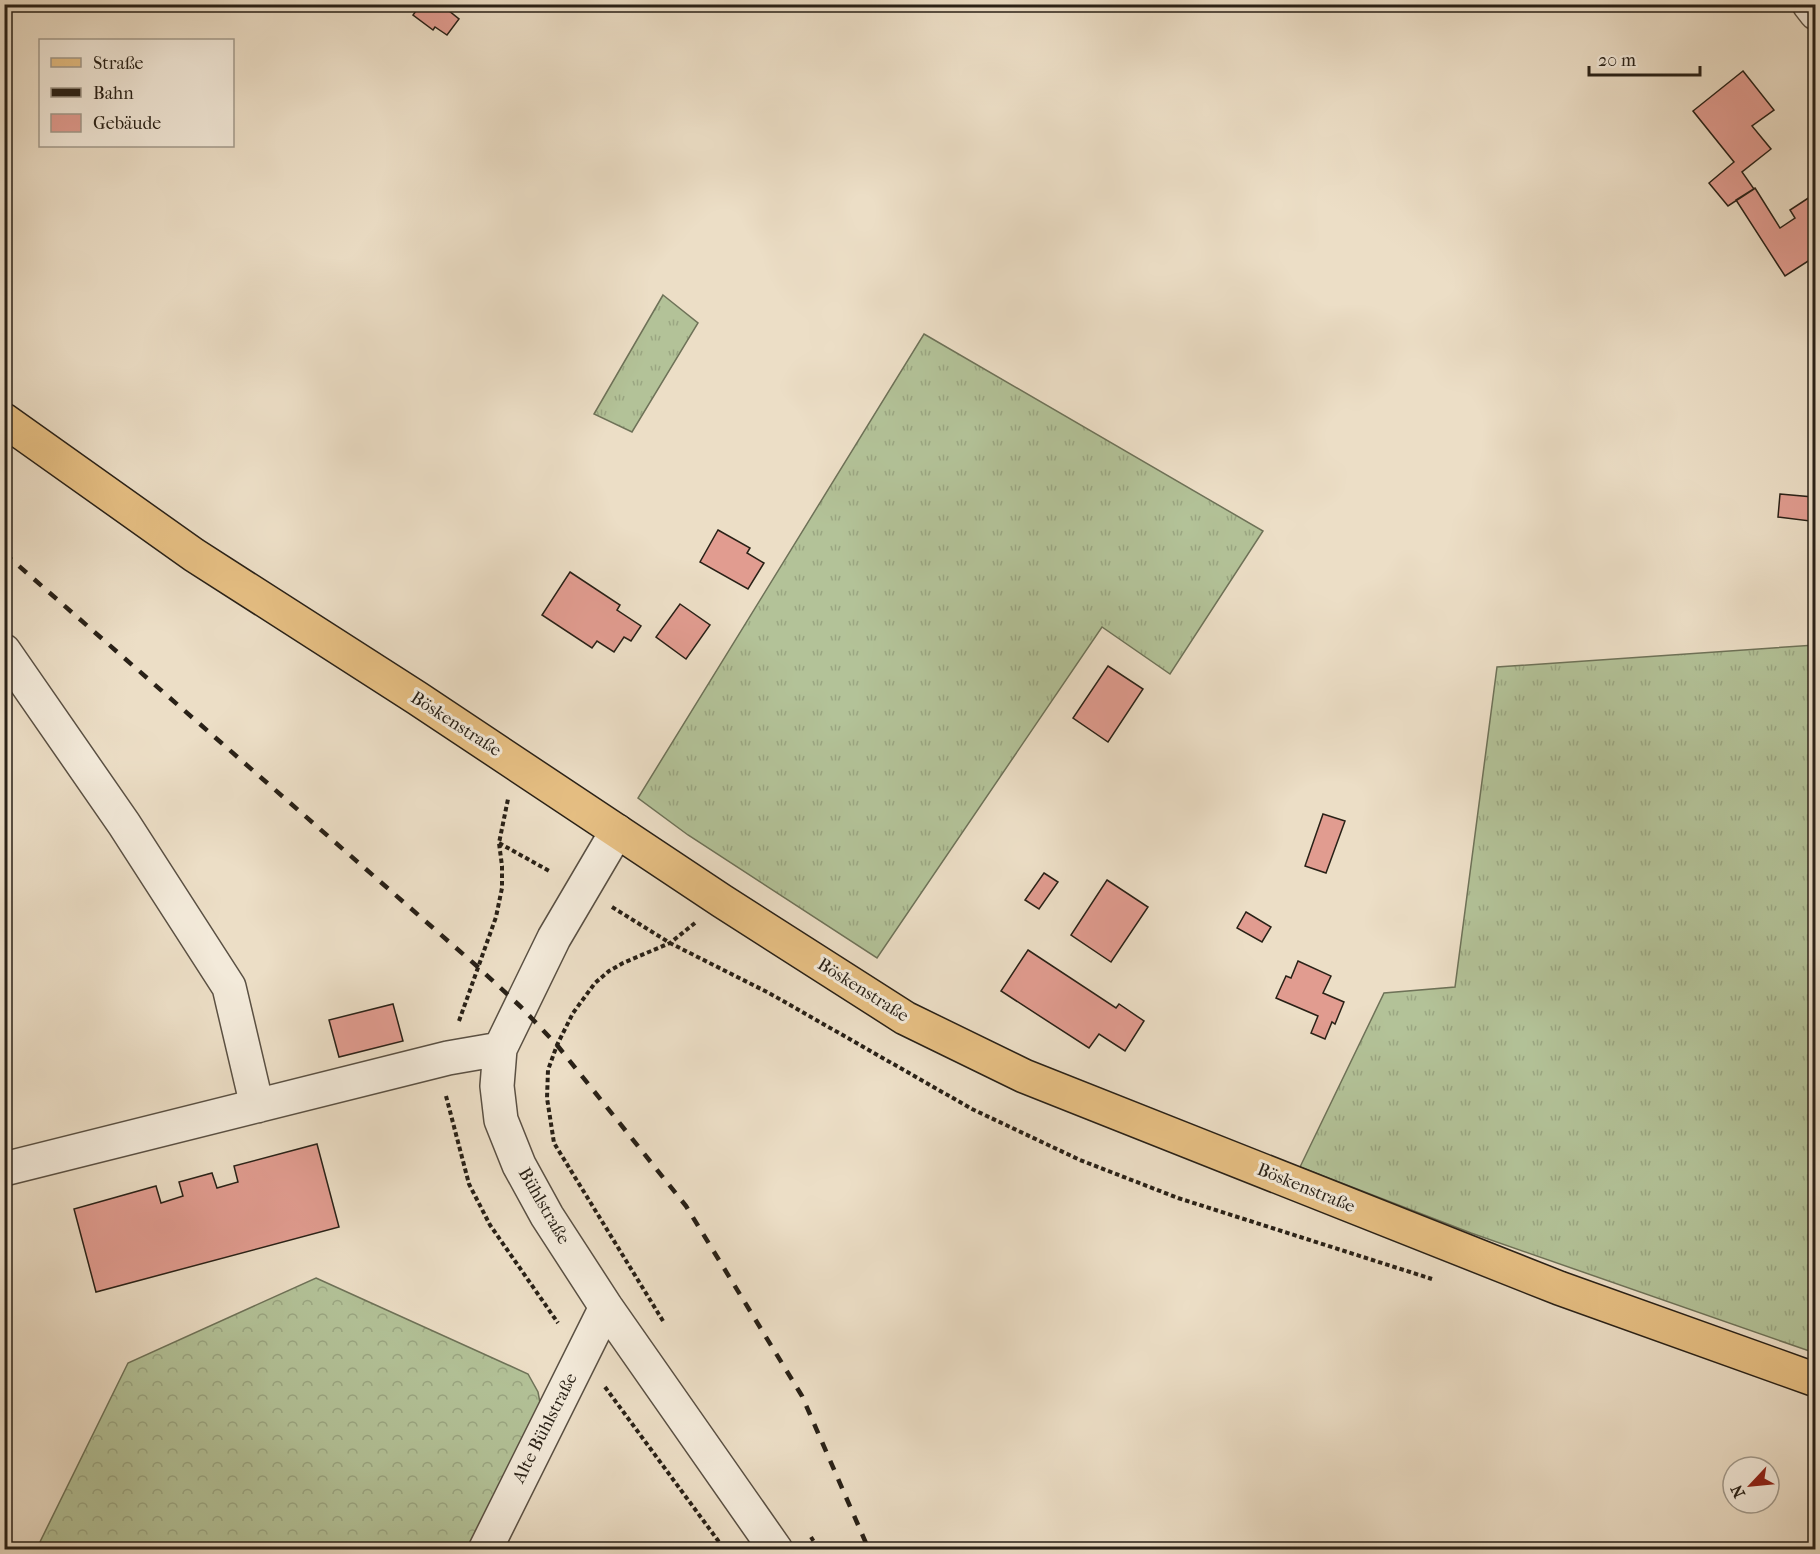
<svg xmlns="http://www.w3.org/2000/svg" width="1820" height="1554" font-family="'IM FELL French Canon',serif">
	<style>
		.grass { fill: url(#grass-tufts); stroke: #6e7258; stroke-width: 1.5 }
		.forest { fill: url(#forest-crowns); stroke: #6e7258; stroke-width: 1.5 }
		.building { fill: #e19c90; stroke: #292117; stroke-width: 1.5 }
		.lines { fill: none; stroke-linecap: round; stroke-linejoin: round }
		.minor-casing { stroke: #5a5043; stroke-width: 36 }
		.major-casing { stroke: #292117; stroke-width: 36 }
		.path { stroke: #292117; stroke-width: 4; stroke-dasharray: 4.5 3; stroke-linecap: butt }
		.minor { stroke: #f3eada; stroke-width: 33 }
		.major { stroke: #e6bf83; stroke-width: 33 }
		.rail { stroke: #292117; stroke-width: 4.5; stroke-dasharray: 10 10; stroke-linecap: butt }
		.labels { text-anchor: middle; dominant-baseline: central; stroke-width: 6; stroke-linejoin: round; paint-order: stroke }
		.street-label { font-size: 18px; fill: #292117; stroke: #f3eada }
	</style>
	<defs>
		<pattern id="grass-tufts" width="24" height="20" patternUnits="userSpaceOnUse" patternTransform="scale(1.5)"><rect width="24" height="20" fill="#b3c298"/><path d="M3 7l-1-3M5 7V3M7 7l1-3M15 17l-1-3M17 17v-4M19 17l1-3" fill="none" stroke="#9aa682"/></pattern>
		<pattern id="forest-crowns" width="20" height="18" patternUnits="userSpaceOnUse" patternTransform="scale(1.5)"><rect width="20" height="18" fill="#b3c298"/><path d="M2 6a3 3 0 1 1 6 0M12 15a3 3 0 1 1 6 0" fill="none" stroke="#9aa682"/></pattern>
	</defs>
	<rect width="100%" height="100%" fill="#ecdec6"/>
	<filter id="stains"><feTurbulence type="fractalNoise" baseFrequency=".00333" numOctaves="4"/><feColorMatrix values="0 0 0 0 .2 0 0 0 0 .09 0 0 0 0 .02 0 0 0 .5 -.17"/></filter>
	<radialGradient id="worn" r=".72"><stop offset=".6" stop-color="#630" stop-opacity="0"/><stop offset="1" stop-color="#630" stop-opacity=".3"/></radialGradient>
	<!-- grass -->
	<path class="grass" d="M663 295 698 323 632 432 594 414Z
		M924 334 1263 531 1170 674 1102 627 877 958 688 835 638 798Z
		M1815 645V1353L1471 1233 1300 1167 1384 993 1455 987 1497 667Z"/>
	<!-- forest -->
	<path class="forest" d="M316 1278 528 1374 538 1392 541 1408 467 1549 36 1550 128 1363Z"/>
	<!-- building -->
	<path class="building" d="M421 4H452L448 10 459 19 447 35 435 27 433 30 413 15Z
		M1650 4H1665L1656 11Z
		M1743 71 1774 110 1752 126 1771 149 1742 172 1754 189 1728 206 1709 183 1734 162 1693 111Z
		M1755 188 1780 228 1795 218 1790 210 1816 193V256L1785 276 1736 200Z
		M1780 494 1813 497 1810 521 1778 517Z
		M718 530 750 548 747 553 764 563 748 589 700 562Z
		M570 572 620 605 617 610 641 626 631 641 624 637 614 652 597 641 592 648 542 615Z
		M680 604 710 625 686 659 656 637Z
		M1108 666 1143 689 1108 742 1073 718Z
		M1323 814 1345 821 1326 873 1305 866Z
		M1044 873 1058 882 1039 909 1025 900Z
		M1107 880 1148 907 1111 962 1071 935Z
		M1246 912 1271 927 1262 942 1237 928Z
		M1028 950 1116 1008 1119 1004 1144 1021 1125 1051 1099 1034 1089 1048 1001 991Z
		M1298 961 1331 976 1323 993 1344 1002 1335 1024 1332 1022 1325 1039 1311 1033 1318 1016 1276 998 1286 976 1291 978Z
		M393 1004 403 1041 339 1057 329 1020Z
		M317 1144 339 1227 96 1292 74 1209 156 1186 161 1203 183 1196 179 1182 212 1173 217 1188 238 1182 234 1166Z"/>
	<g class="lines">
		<defs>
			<path id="minor" d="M1809 4 1816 13
				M4 651 124 824 229 987 257 1106
				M617 831 554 938 500 1049 497 1086 501 1120 519 1165 547 1216 606 1307 776 1550
				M4 1169 448 1058 500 1049
				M485 1550 606 1307"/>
			<path id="major" d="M4 420 194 555 417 698 722 901 905 1018 1024 1076 1559 1288 1816 1380"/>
		</defs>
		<!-- minor casing -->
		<use href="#minor" class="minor-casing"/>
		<!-- major casing -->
		<use href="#major" class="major-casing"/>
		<!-- path -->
		<path class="path" d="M499 843 551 872
			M612 907 670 943 769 993 972 1109 1080 1160 1178 1198 1432 1279
			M459 1021 496 917 502 888V866L499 843 508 799
			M446 1096 469 1184 490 1225 558 1323
			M663 1321 554 1143 547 1098 548 1070 557 1045 573 1013 595 983 609 971 623 963 670 943 695 923
			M605 1387 725 1550
			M811 1537 819 1550"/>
		<!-- minor -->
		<use href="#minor" class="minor"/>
		<!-- major -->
		<use href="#major" class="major"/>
		<!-- rail -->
		<path class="rail" d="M4 553 479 968 521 1007 557 1045 686 1206 802 1396 869 1550"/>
	</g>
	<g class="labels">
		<!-- street labels -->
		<g class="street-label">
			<text transform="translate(456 724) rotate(33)">Böskenstraße</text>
			<text transform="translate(863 990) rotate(32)">Böskenstraße</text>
			<text transform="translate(1306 1188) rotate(22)">Böskenstraße</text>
			<text transform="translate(544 1206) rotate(60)">Bühlstraße</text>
			<text transform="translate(545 1428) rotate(-63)">Alte Bühlstraße</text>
		</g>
	</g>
	<!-- margin -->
	<rect width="1820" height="1554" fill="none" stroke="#ecdec6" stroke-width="24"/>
	<rect x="6" y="6" width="1808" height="1542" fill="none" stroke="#292117" stroke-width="3"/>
	<rect x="12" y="12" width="1796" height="1530" fill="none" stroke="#292117" stroke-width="1.5"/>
	<!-- legend -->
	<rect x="39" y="39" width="195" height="108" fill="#f3eada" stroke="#a29a8c" stroke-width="1.5"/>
	<rect x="51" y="58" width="30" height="9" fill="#e6bf83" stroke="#a29a8c" stroke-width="1.5"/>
	<text x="93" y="69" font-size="18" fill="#292117">Straße</text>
	<rect x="51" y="88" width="30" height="9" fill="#292117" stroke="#a29a8c" stroke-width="1.5"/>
	<text x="93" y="99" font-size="18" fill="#292117">Bahn</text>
	<rect x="51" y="114" width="30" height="18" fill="#e19c90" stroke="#a29a8c" stroke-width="1.5"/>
	<text x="93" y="129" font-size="18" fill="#292117">Gebäude</text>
	<!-- north arrow -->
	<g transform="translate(1751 1485) rotate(244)"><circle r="28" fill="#f3eada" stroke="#a29a8c" stroke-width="1.5"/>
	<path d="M0-4.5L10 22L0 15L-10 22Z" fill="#8f2418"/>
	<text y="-9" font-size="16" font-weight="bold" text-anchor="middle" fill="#292117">N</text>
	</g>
	<!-- scale -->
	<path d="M1589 66v9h111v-9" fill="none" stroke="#292117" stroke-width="3"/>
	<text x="1598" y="66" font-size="18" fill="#292117" stroke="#f3eada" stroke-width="4.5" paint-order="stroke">20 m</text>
	<rect width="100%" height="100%" filter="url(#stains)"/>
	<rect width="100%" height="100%" fill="url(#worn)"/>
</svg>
